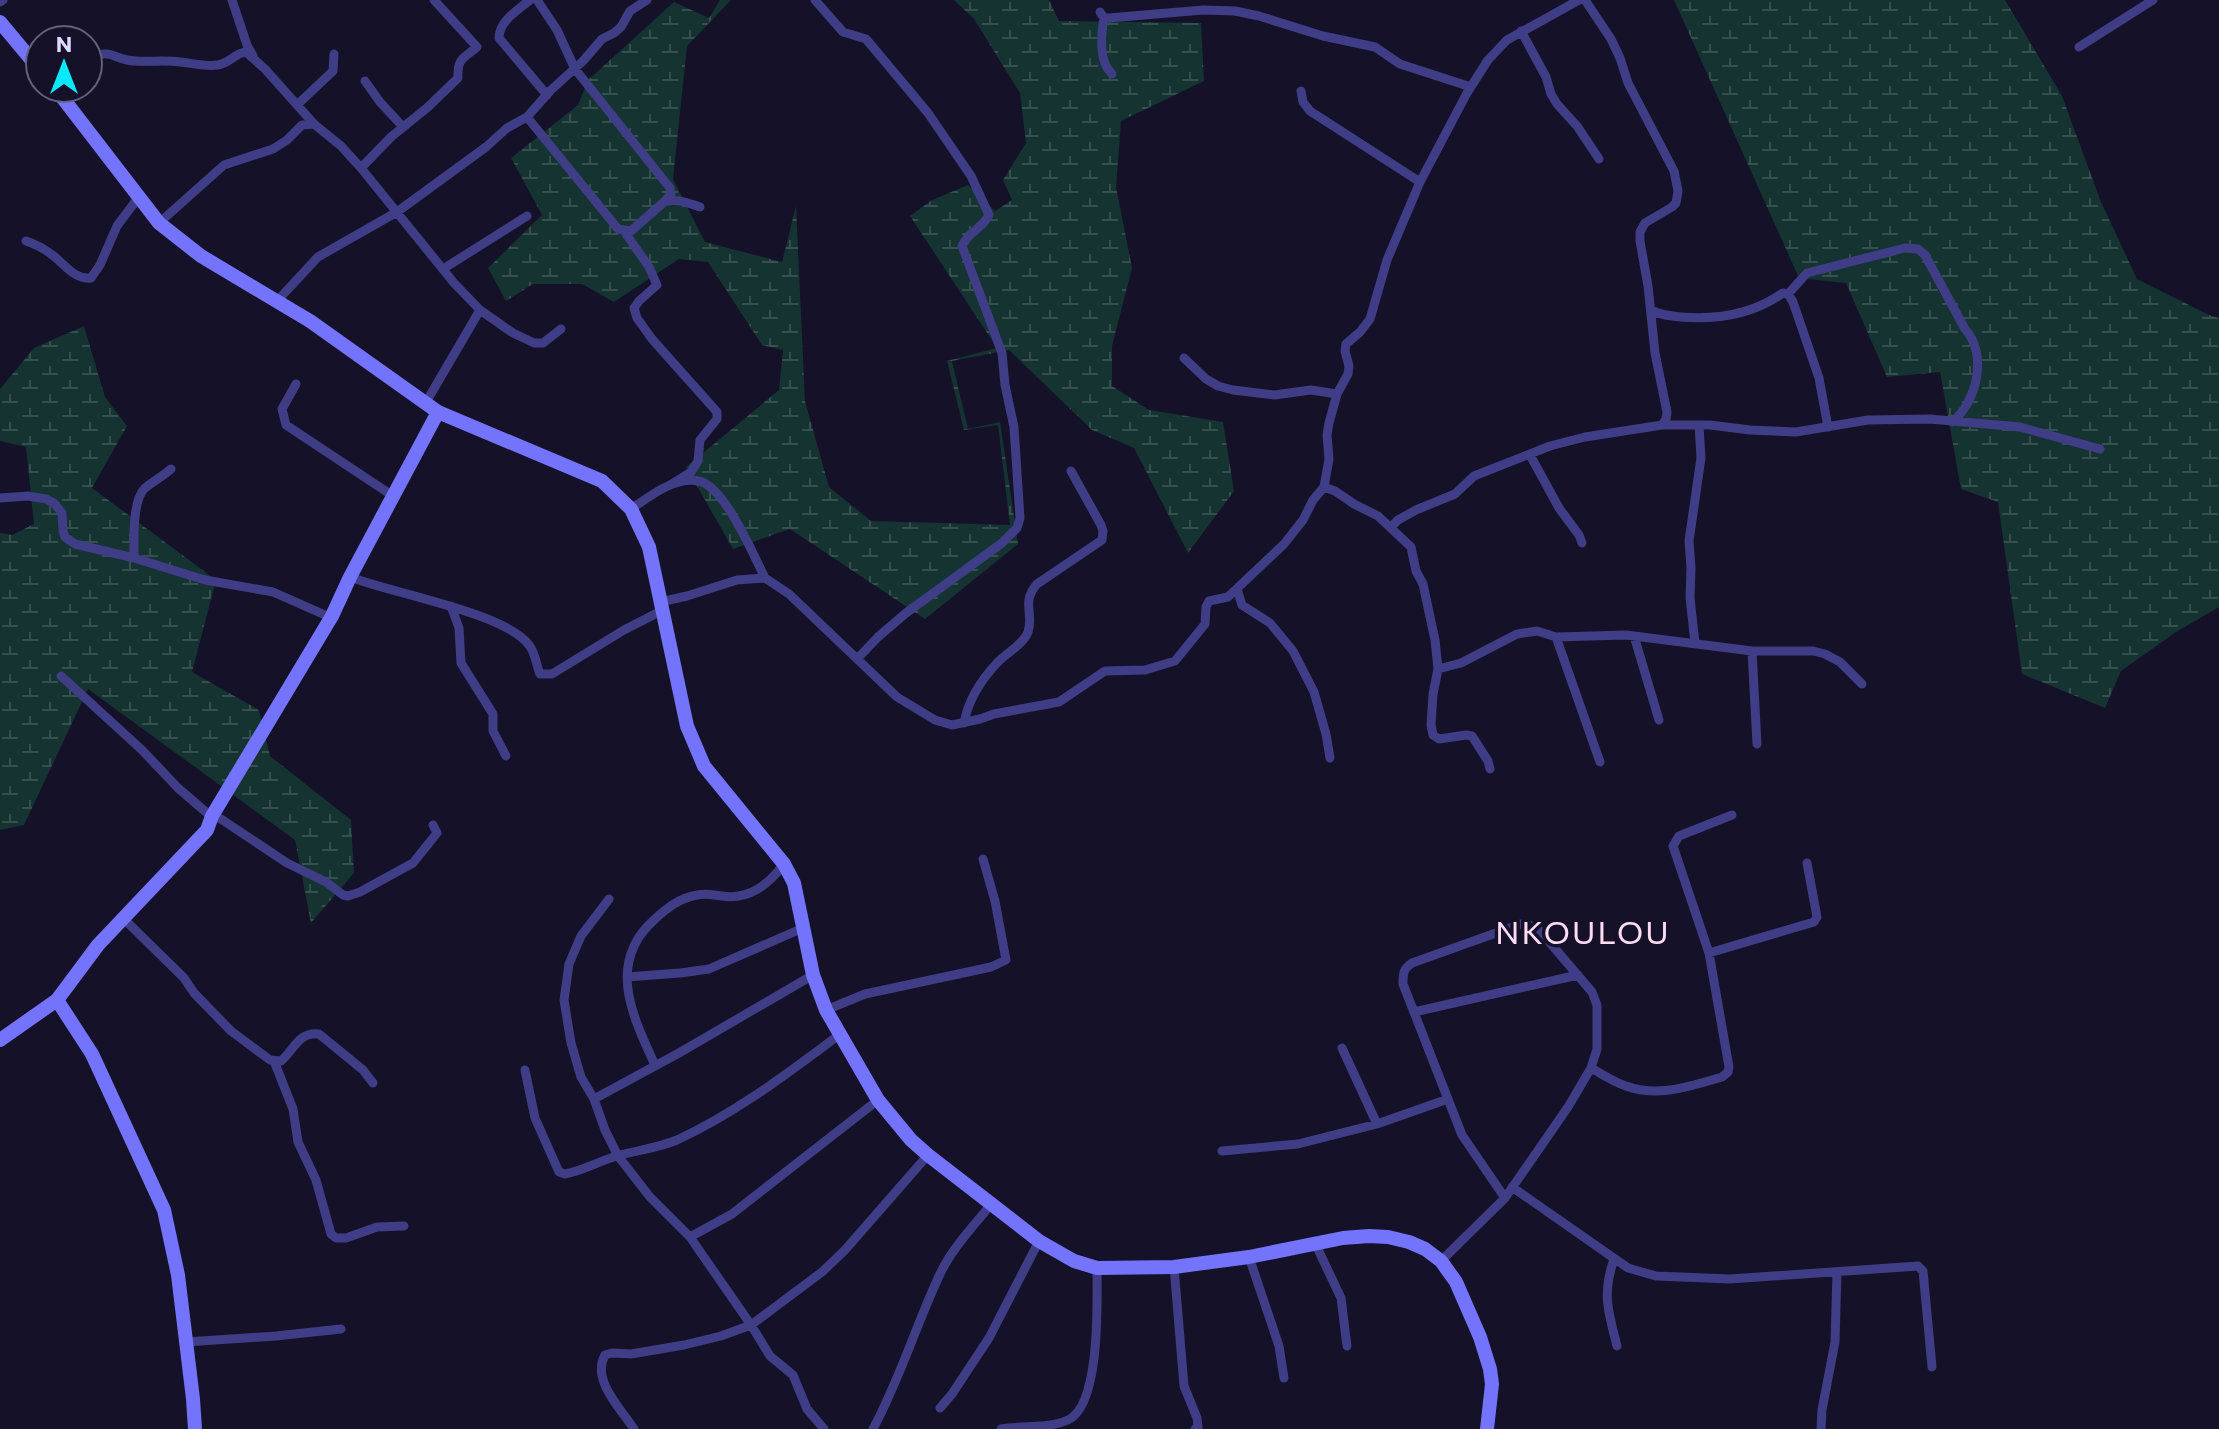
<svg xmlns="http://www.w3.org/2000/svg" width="2219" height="1429" font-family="Commissioner,sans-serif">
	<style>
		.wetland { fill: url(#wetland-marsh) }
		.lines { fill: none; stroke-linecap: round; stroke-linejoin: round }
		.street { stroke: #3e3d86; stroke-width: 9 }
		.secondary { stroke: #7373fc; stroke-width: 14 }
		.labels { text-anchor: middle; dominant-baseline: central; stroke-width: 7; stroke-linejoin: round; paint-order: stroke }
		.quarter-label { font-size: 32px; letter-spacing: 2px; fill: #fedcf2; stroke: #141129 }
	</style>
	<defs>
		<pattern id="wetland-marsh" width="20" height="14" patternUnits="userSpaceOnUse" patternTransform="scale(2)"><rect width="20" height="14" fill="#143331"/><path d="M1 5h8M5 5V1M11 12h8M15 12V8" fill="none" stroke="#365050"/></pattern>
	</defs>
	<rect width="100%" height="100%" fill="#141129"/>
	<!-- wetland -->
	<path class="wetland" d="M720 0H731L687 46 673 179 705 242 782 262 796 206 805 401 829 487 871 521 1010 525 998 425 964 430 947 361 997 348 910 216 932 200 968 185 995 211 1012 200 1003 180 1026 143 1020 93 974 19 954 0H1049L1059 21 1201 23 1204 81 1121 121 1116 187 1132 268 1112 346V386L1149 410 1223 422 1234 491 1188 553 1134 448 1092 430 1009 350 952 361 968 429 1000 422 1018 544 925 619 790 529 733 549 686 467 779 390 783 350 762 345 708 262 679 259 614 302 582 284H533L506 301 488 268 542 215 511 158 578 105 588 80 674 2 709 18Z
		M1674 0H2005L2062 96 2101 202 2137 279 2209 315 2219 318V607L2176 632 2121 671 2105 708 2022 674 1998 502 1961 489 1940 372 1887 377 1846 283 1799 278Z
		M84 326 105 397 127 426 92 488 216 580 192 672 259 710 270 756 351 820 354 873 311 923 295 840 88 689 24 825 0 830V533L12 535 34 524 26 447 0 441V389L34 348Z"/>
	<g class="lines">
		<!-- street -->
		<path class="street" d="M232 0 247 45 253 56
			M530 0C518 10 499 21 499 38L547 95
			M537 0 557 30 575 69 670 188 671 194 664 202
			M815 0 843 32 866 39 928 113 971 176 989 215C983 228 968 232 962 246L1002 353 1005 385 1014 427 1020 518 1017 528 1002 543 906 613 878 637 857 659
			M1585 0 1611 39 1620 58 1628 83 1674 171 1678 191 1676 203 1672 207 1645 223 1640 232V241L1648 286 1655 353 1667 412 1666 419 1662 425
			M0 2 3 0
			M1100 12 1104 18H1109L1203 10 1235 11 1259 16 1323 36 1375 47 1400 64 1471 87
			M1104 18C1101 35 1098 61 1112 74
			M1521 31 1546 77 1551 94 1557 104 1577 126 1599 159
			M2079 47 2153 0
			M88 63C109 44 111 60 135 61 150 62 165 60 180 62 192 63 205 67 218 65 230 63 235 53 246 52L265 69 314 124 341 146 361 168 391 137 428 107 458 78C457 58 464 58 477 47L434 0
			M365 81 380 102 403 127
			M1301 91 1303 102 1310 111 1420 182
			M297 105 333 71 334 54
			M527 117 618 229 631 231 664 202C677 198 688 203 700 207
			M361 168 454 283 480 310 513 333 534 343H543L561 329
			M159 223 224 165 273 149 287 140 302 125 314 124
			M624 231 649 267 657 285 639 301 634 308 637 318 652 339 717 412V419L700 440 698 461 691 472 670 485
			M26 241C35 244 43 248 51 254 64 263 74 280 91 278L100 265 117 226 138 198
			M443 269 527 216
			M1788 294 1793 302 1819 378 1828 427
			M277 301 318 257 397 212 486 147 507 128 527 117 551 90 583 61 602 39 614 33 621 27 630 11 647 0
			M1651 310C1660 315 1670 316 1681 317 1717 320 1753 314 1783 293L1788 294 1807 273 1905 248 1918 249 1925 255 1965 329C1988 354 1977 402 1952 422
			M1184 358 1206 379 1218 386 1233 390 1274 395 1311 390 1337 394
			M296 384 282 409 286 425 393 496
			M425 404 480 310
			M1530 455 1559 508 1579 535 1582 543
			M1324 487 1335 491 1354 504 1378 516 1411 547 1416 571 1423 584 1435 640 1438 669 1433 694 1431 725 1433 735 1439 739 1466 735 1472 736 1488 761 1490 769
			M0 498 28 496 46 499 54 503 62 513 63 531 65 537 75 544 134 558 205 580 273 592 325 615 332 616
			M631 509C650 496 675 476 699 481 725 487 753 554 765 578
			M1391 527 1398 520 1416 510 1455 494 1474 476 1550 446 1585 437 1662 425H1710L1750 430 1796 432 1868 420 1930 419 2020 427 2100 449
			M134 558C134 541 132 500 145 488 154 481 163 476 171 469
			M350 577C391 593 506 613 529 645 536 654 536 665 540 674H552L624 630 661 611
			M1237 589 1242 605 1270 623 1293 651 1314 692 1326 734 1330 758
			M660 602 687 596 737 580 765 578 789 594 897 697 935 720 952 725 980 719 994 714 1059 702 1105 671 1145 670 1175 661 1205 624 1206 607 1209 601 1228 597 1284 544 1303 520 1313 500 1324 487 1329 459 1327 435 1329 423 1337 394 1348 374 1349 366 1345 351 1346 344 1360 332 1370 319 1387 260 1420 182 1467 93 1488 60 1507 40 1579 0
			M451 606 459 628 461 663 493 714V731L506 756
			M1634 636 1659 720
			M1556 637 1600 762
			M1695 643 1690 598 1691 568 1689 541 1701 458 1699 425
			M1752 651 1757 744
			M1438 669 1461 663 1517 634 1537 631 1556 637 1626 635 1752 651H1813L1825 654 1840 662 1862 684
			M61 676 142 750 178 788 207 813 221 819 287 863 326 882 343 895 348 896 360 892 413 863 437 833 433 825
			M964 723C968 701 981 680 997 663 1006 653 1023 645 1028 632 1034 614 1021 602 1037 584L1102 540 1103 531 1101 525 1071 471
			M609 899 581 936 569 964 564 1000 571 1043 581 1077 594 1099 605 1130 618 1156 650 1197 690 1237 751 1325 770 1356 793 1375 807 1409 824 1429
			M123 918 184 978 194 993 231 1031 270 1060 281 1061C294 1050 299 1031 319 1034L363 1070 373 1083
			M1709 953 1814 922 1817 917 1807 863
			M627 977 680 973 709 969 803 928
			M826 1010 865 994 991 967 1006 960 995 901 983 859
			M1414 1012 1578 975
			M1342 1048 1377 1124
			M274 1061 293 1109 298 1142 316 1180 331 1234 336 1238H346L377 1227 404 1226
			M655 1065C632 1015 606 962 655 919 668 907 680 898 697 895 707 893 713 895 722 896 749 900 768 885 784 864
			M1591 1068C1602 1074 1614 1082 1626 1086 1658 1098 1691 1086 1722 1077L1728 1072 1729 1067 1709 953 1673 846 1679 836 1732 815
			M525 1070 535 1118 559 1172 565 1174C583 1171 599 1161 617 1156 638 1150 658 1148 677 1140 736 1113 788 1073 839 1035
			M594 1099 679 1053 813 975
			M1222 1151 1298 1144 1377 1124 1448 1099
			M1512 1187 1628 1268 1656 1276 1730 1279 1918 1266 1923 1271 1932 1367
			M690 1237 732 1214 878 1100
			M1315 1243 1341 1298 1347 1346
			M1249 1257 1279 1346 1284 1378
			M1614 1259C1602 1294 1608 1311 1617 1346
			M1441 1261 1505 1198 1568 1107 1591 1068 1597 1049V1005L1592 992 1540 931 1529 925 1521 924 1412 963C1403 969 1403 974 1403 984L1462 1135 1505 1198
			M1174 1267 1184 1386 1197 1418 1198 1427 1195 1429
			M186 1342 276 1336 341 1329
			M940 1408 952 1394 989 1338 1039 1241
			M634 1429C621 1409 591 1380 605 1355L612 1353 631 1354 684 1345 721 1336 751 1325 822 1272 845 1250 928 1155
			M873 1429C900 1379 916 1325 940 1274 952 1248 974 1226 992 1203
			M1001 1429C1023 1425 1048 1429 1068 1420 1101 1405 1097 1300 1097 1268
			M1821 1429 1822 1410 1835 1342 1837 1272"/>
		<!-- secondary -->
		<path class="secondary" d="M0 22 40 70
			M55 88 159 223 201 256 310 321 438 412 602 481 631 509 649 547 687 726 704 766 784 864 794 883 813 975 826 1010 878 1100 911 1140 928 1155 1039 1241 1074 1261 1097 1268 1174 1267 1249 1257 1343 1238 1369 1236 1388 1237 1409 1242 1425 1249 1441 1261 1456 1282 1480 1337 1490 1369 1492 1384 1487 1429
			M0 1040 57 1000
			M195 1429 193 1399 178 1275 164 1210 92 1054 57 1000 98 945 207 830 212 816 332 616 350 577 438 412"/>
	</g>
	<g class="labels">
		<!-- quarter labels -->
		<g class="quarter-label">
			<text x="1583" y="931">NKOULOU</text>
		</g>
	</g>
	<!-- north arrow -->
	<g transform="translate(64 64)"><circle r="38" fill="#141129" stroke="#64617e" stroke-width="2"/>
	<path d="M0-6L14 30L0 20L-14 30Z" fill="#0be8f9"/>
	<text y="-12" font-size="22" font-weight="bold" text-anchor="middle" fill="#dddafe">N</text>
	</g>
</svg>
